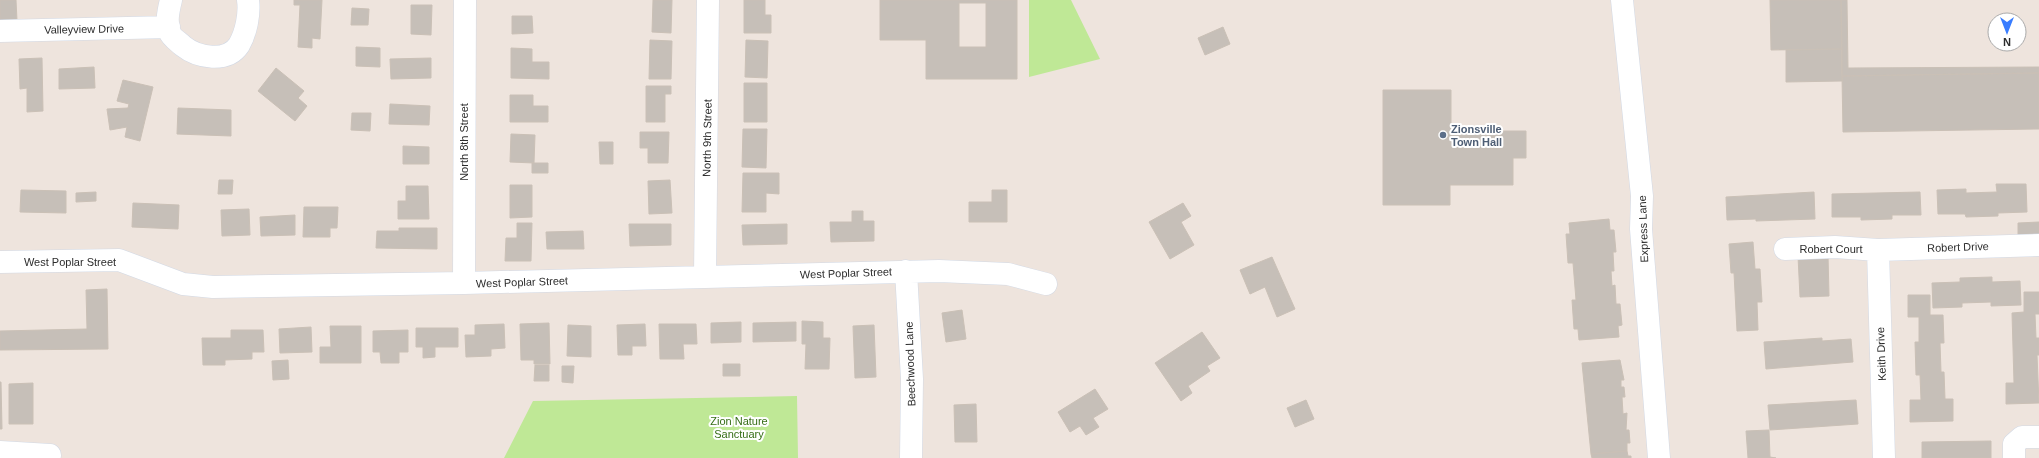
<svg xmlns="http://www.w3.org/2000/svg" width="2039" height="458" font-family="Helvetica,sans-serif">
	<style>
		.green { fill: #bfe896 }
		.building { fill: #c6bfb8; stroke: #cac0b6; fill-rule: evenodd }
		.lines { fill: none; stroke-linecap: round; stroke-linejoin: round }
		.minor-casing { stroke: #d2d9e5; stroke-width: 23 }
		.minor { stroke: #fff; stroke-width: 22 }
		.service-dot { fill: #5c6f8a; stroke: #fff; stroke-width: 1.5 }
		.labels { text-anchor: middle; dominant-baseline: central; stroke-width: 4; stroke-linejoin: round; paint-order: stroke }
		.street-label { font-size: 11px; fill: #2c2c2c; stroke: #fff }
		.service-label { font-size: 11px; font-weight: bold; fill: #4e5e75; stroke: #fff; text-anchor: start }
		.park-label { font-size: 11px; fill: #366e16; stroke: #fff }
	</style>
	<rect width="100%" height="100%" fill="#eee4dd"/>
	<!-- green -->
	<path class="green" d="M1029 0H1071L1100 59 1029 77Z
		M797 396 798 458H504L533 401Z"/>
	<!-- building -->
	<path class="building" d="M0 0H16L17 21H0Z
		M294 0H322L320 39 312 38V48L298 47 300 5H294Z
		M653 0H672L671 33 652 32Z
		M744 0H765V15H771V33H744Z
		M880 0H1017V79H926V40H880ZM959 3H986V47H959Z
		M1770 0H1841L1842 49 1771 50Z
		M1841 0H1847L1848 68 2039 67V73L1842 76Z
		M411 5H432L431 35 411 34Z
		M352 8 369 9 368 25H351Z
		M512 16H532L533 33 512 34Z
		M1223 27 1230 44 1205 55 1198 38Z
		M650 40 672 41 671 79H649Z
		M746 40 768 41 767 78 745 77Z
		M356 47 380 48V67L356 66Z
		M511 48 532 49V62H549V79L511 78Z
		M1842 49V81L1786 82V50Z
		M42 58 43 111 27 112V88L20 89 19 59Z
		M431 58V78L391 79 390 59Z
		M94 67 95 88 59 89V69Z
		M276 68 304 91 298 98 307 106 295 121 258 91Z
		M2039 73V129L1843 132 1842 76Z
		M123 80 153 87 140 141 125 137 127 127 110 130 107 109 128 108 129 104 117 101Z
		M744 83H767V122H744Z
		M646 86H671V94H665V122H646Z
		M1383 90H1451V131H1526V158H1513V185H1450V205H1383Z
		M510 95H533V106H548V122H510Z
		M390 104 430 106 429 125 389 124Z
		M178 108 231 110V136L177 134Z
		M352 113H371L370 131 351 130Z
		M743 129H767L766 168 742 167Z
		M640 132H669L668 163H648V148H640Z
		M511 134 535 135 534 163 510 162Z
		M599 142H613V164H600Z
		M403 146 429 147V164H403Z
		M532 163H548V173H532Z
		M743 173H779V194L766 193V212H742Z
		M219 180H233L232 194H218Z
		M670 180 672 213 649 214 648 181Z
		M1996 184H2026L2027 212 1998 213V216L1966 217 1965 214H1938L1937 190 1966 189V193L1997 192Z
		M510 185H532V217L510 218Z
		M406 186H428L429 219H398V201H406Z
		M21 190 66 191V213L20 212Z
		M992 190H1007V222H969V202H992Z
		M96 192V201L76 202V193Z
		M1814 192 1815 219 1756 221V219L1727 220 1726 197Z
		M1920 192 1921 215H1892V219L1861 220V217H1832V194Z
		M133 203 179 205 178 229 132 227Z
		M1183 203 1191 216 1181 222 1194 245 1170 259 1149 222Z
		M304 207H338L337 228H330V237H303Z
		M249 209 250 235 222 236 221 210Z
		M852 211H863V221H874V241L831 242 830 222H852Z
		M295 215V235L261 236 260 217Z
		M1609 219 1610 230H1614L1616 252H1613L1614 271H1611L1612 286 1615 285 1616 304H1620L1622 325 1618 326 1619 337 1579 340 1578 329H1574L1572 300H1576L1573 263H1568L1566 234H1570L1569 223Z
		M2039 222V236H2018V223Z
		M517 223H532L531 261H505L506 238H517Z
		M629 224H671V245L630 246Z
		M787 224V244L743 245 742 225Z
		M399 228H437V249L376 248 377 231H399Z
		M583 231 584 249H547L546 232Z
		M1753 242 1755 269H1760L1762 302H1757L1758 330 1737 331 1734 273H1731L1729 244Z
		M1828 255 1829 296 1800 297 1798 256Z
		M1272 257 1295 309 1277 317 1265 287 1250 294 1240 270Z
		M1992 277V282L2020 281 2021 305 1991 306V302L1962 303V307L1933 308 1932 283 1960 282V278Z
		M107 289 108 349 0 350V331L87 329 86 290Z
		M2024 292H2039V314H2035L2036 338H2039V355H2037L2039 403 2006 404V383H2014L2012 313 2024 312Z
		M1908 295H1930V315H1943L1944 343H1940L1941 372H1944L1945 399H1953V421L1910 422V400H1921L1920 375H1916L1915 342H1919V317H1908Z
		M962 310 966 339 946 342 942 313Z
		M802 321 823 322V338H830L829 369H805L806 344H802Z
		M741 322V342L711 343V323Z
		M796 322V341L753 342V323Z
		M549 323 550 364H534V360H521L520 324Z
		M504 324 505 348 491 349V356L466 357 465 335H475V325Z
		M645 324 646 346H632V355H618L617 325Z
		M659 324H696L697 344H683L684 359H660Z
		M568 325 591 326V357L567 356Z
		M874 325 876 377 855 378 853 326Z
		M330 326H361V363H320V347H331Z
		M311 327 312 352 280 353 279 329Z
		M416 328H458V347H435V357L423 358V347H416Z
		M231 330H263L264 352H252V359L225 360V365H203L202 338H231Z
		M408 330V352H399V363H381L380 352H373V331Z
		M1202 332 1220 358 1207 366 1210 371 1188 386 1192 393 1181 401 1155 363Z
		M1822 338V341L1851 339 1853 362 1766 369 1764 342Z
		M288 360 289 379 273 380 272 361Z
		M1620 360 1624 380H1621V387H1624L1625 397H1622L1623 414 1627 413 1626 430H1629L1630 443H1627V451L1591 454 1582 363Z
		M723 364H740V376H723Z
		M535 365H549V381H534Z
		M562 366H574L573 383 562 382Z
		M0 382H1L2 429H0Z
		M33 383V424H9V384Z
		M1095 389 1108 409 1093 418 1099 427 1086 435 1080 426 1070 432 1058 412Z
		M1306 400 1314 419 1295 427 1287 408Z
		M1856 400 1858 424 1770 430 1768 405Z
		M976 404 977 442H955L954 405Z
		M1769 430 1770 457 1776 458H1748L1746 431Z
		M1991 441V458H1922V442Z
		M1627 451 1628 456H1631V458H1592L1591 454Z"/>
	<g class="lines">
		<defs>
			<path id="minor" d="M171 0C168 12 166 22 170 33 172 38 179 42 183 46 198 58 227 63 239 45 246 33 250 14 248 0
				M1622 0 1642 196 1641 229 1659 458
				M0 31 169 27
				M1785 249 1835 247 1878 250 2039 245
				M1878 250 1884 458
				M0 262 119 260 183 284 213 287 464 283 939 271 1008 274 1046 284
				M906 271 912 379 911 458
				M705 276 708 0
				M464 283 465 0
				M0 452 50 455
				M2014 458V444L2022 437H2039"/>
		</defs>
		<!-- minor casing -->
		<use href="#minor" class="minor-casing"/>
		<!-- minor -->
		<use href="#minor" class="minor"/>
	</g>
	<!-- markers -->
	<circle class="service-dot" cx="1443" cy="135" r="4"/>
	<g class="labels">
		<!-- street labels -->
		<g class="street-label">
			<text transform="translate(84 29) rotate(-1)">Valleyview Drive</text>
			<text transform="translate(707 138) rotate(-89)">North 9th Street</text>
			<text transform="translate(464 142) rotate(-90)">North 8th Street</text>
			<text transform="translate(1643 229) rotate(-92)">Express Lane</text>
			<text transform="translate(1958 247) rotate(-2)">Robert Drive</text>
			<text x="1831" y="249">Robert Court</text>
			<text x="70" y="262">West Poplar Street</text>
			<text transform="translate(846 273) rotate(-2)">West Poplar Street</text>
			<text transform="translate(522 282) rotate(-2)">West Poplar Street</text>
			<text transform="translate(1881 354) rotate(-92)">Keith Drive</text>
			<text transform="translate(910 364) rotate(-92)">Beechwood Lane</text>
		</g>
		<!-- service labels -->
		<g class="service-label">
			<text x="1451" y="129">Zionsville<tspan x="1451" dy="13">Town Hall</tspan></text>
		</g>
		<!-- park labels -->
		<g class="park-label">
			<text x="739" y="421">Zion Nature<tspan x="739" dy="13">Sanctuary</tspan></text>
		</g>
	</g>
	<!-- north arrow -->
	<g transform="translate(2007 32) rotate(180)"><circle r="19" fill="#ffffff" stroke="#ababab"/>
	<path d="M0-3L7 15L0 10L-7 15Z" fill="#397dff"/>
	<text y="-6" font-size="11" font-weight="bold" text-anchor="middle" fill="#2c2c2c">N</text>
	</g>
</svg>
